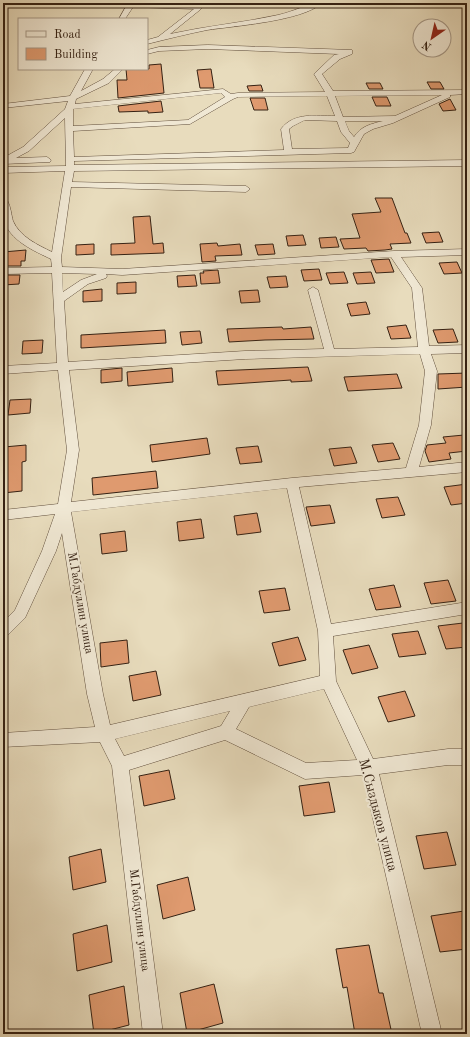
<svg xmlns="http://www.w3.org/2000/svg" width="470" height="1037" font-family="'Old Standard TT',serif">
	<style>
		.building { fill: #df9a6f; stroke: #352113 }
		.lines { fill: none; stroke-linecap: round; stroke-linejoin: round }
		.minor-casing { stroke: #62503e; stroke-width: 1 }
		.minor { fill: #f0e8d4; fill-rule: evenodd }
		.labels { text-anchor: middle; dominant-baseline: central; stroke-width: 4; stroke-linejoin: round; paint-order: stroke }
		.street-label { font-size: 12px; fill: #352113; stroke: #f0e8d4 }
		.near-street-label { font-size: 14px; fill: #352113; stroke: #f0e8d4 }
	</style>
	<rect width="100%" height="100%" fill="#e8dcbd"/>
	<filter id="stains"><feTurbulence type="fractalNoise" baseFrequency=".005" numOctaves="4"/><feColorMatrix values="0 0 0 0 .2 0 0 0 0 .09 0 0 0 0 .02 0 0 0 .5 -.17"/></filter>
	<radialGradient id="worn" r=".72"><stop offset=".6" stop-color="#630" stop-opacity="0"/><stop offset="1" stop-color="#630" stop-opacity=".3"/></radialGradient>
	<!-- building -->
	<path class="building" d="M161 64 164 93 118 98 117 80H127L126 69H149V65Z
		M211 69 214 88H200L197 70Z
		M427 82H440L444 89H431Z
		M366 83H380L383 89H369Z
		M261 85 263 91H249L247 86Z
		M372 97H387L391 106H376Z
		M250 98H265L268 110H254Z
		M450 99 456 110 443 111 439 104Z
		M161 101 163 112 148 113V111L119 112 118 106Z
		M375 198H392L405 233H407L411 243 390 244 392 249 385 250 368 251 366 248 344 249 340 239 360 238 352 214 381 212Z
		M150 216 153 244 163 243 164 253 111 255V244L135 243 133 217Z
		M439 232 443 242 426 243 422 233Z
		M303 235 306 245 288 246 286 236Z
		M336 237 339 247 321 248 319 238Z
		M217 243 218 246 240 244 242 255 215 256 216 261 202 262 200 244Z
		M94 244V254L76 255V245Z
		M273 244 275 254 258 255 255 245Z
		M26 250 25 261H21V266H3V252Z
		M389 259 394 272 376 273 371 260Z
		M457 262 462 273 444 274 439 263Z
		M319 269 322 280 304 281 301 270Z
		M218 270 220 283 201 284 200 273H204L203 271Z
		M344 272 348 283 330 284 326 273Z
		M371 272 375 283 357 284 353 273Z
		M3 275H20L19 284 3 285Z
		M195 275 197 286 178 287 177 276Z
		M286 276 288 287 270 288 267 277Z
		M136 282V293L117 294V283Z
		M102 289V301L83 302V291Z
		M258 290 260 302 241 303 239 291Z
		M366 302 370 314 351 316 347 304Z
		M406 325 411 338 391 339 387 327Z
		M282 327 283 329 311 327 314 339 265 340 229 342 227 329Z
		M453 329 458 342 438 343 433 330Z
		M165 330 166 343 81 348V335Z
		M200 331 202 343 182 345 180 332Z
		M43 340 42 353 22 354 23 341Z
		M308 367 312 381 291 382V380L218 385 216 371Z
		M122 368V381L101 383V370Z
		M172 368 173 382 128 386 127 372Z
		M467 373V387L438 389V374Z
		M397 374 402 388 348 391 344 377Z
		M31 399 30 413 8 415 10 400Z
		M464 435 467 440V451L449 453 451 459 429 462 425 451 427 445 446 443 443 437Z
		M207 438 210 454 152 462 150 445Z
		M393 443 400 459 378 462 372 445Z
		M26 445V461L22 462V491L3 493 4 447Z
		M258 446 262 462 240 464 236 448Z
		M351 447 357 463 334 466 329 449Z
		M156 471 158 488 93 495 92 478Z
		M467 484V503L451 505 444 487Z
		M398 497 405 515 382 518 376 499Z
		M330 505 335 523 311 526 306 507Z
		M257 513 261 532 237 535 234 516Z
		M201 519 204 538 179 541 177 522Z
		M125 531 127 551 102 554 100 534Z
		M448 580 456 601 431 604 424 583Z
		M394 585 401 607 376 610 369 589Z
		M285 588 290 610 264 613 259 591Z
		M463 623 467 632V647L446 649 438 626Z
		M418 631 426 654 399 657 392 634Z
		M298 637 306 660 279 666 272 643Z
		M127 640 129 663 101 667 100 643Z
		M369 645 378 668 352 674 343 650Z
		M156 671 161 695 133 701 129 676Z
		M405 691 415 716 388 722 378 697Z
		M169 770 175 799 144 806 139 776Z
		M329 782 335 812 304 816 299 786Z
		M447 832 456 865 424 869 416 836Z
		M101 849 106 882 73 890 69 857Z
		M188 877 195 910 163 919 157 885Z
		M464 911 467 924V949L440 952 431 916Z
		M107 925 112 962 77 971 73 934Z
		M369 945 379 993H383L392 1034H355L347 987 343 988 336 949Z
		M214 984 223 1023 187 1033 180 993Z
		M124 986 129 1025 94 1034 89 995Z"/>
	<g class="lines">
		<defs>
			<path id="minor" d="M128 3 191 4 201 7V9L170 34C206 26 242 23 278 15 293 12 308 3 322 3 303 21 234 26 207 30 187 34 167 39 147 44V40L158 37 194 9 133 7 125 19H119Z
				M208 45 352 50V54L340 59 322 74 333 91 467 90V94L450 95V97L393 123 373 129 364 134 354 152 351 153 74 161V165L467 160V166L74 171 72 182 246 186 250 189 246 192 71 187 61 258 62 267 122 269 394 251 467 249V255L401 257 422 288 429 346 467 345V353L431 354 437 371 431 425 419 467 467 462V472L299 487 331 624 467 602V614L333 636 336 681 373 759 448 749H467V765H448L379 774 442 1034H422L363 775 305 779 225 740 129 770 163 1034H143L112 766 100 742 3 747V733L95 727 87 694 62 533 56 551 25 618 8 635 3 637V622L15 610 42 551 55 514 3 520V510L58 504 67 450 58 370 3 374V366L57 363 52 273 3 274V268L52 267 51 259C34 251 9 240 4 220 2 213 3 204 3 197L7 200C11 207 11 214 13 221 20 237 38 245 52 252L65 171 3 173V167L66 166 65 118 29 151 16 158 47 157 51 160 50 162 3 164V158L23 147 65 109 68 101 3 108V104L70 96 85 69H93L81 91 103 79 115 69H123L109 83 76 99 75 104 223 89 231 94 238 93 325 92 314 74 334 55 339 54 208 49 159 51 147 54V50L159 47ZM221 93 225 97 188 120 73 126V109ZM442 95 395 116 343 117 335 96ZM327 96 335 116C316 116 294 112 281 129L284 150 74 157 73 131 190 124 233 99 238 97ZM305 120 337 121 341 132 350 143 348 148 292 149 289 129 293 126ZM345 121H383C371 124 361 126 354 137L349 131ZM391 257 412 288 418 347 334 349 318 290 313 287 308 290 324 349 245 351 68 362 64 301 88 284 106 278 107 276 106 274 122 275ZM62 273 97 274 81 280 63 292ZM420 354 425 371 419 425 406 468 292 478 71 502 79 450 69 370 245 359ZM287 488 318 631 320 676 110 725 103 694 71 512ZM324 689 357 760 306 763 236 729 249 707ZM230 711 221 726 124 756 115 739Z"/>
		</defs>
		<!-- minor casing -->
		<use href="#minor" class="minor-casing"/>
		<!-- minor -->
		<use href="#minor" class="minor"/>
	</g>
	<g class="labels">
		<!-- street labels -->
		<g class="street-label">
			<text transform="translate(80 603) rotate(80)">М.Габдуллин улица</text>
			<text transform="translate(139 920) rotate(83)">М.Габдуллин улица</text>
		</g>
		<!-- near-street labels -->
		<g class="near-street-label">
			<text transform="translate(378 815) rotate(75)">М.Сыздыков улица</text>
		</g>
	</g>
	<!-- margin -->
	<rect width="470" height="1037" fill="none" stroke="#e8dcbd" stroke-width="16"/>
	<rect x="4" y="4" width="462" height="1029" fill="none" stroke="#352113" stroke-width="2"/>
	<rect x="8" y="8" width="454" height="1021" fill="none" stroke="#352113"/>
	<!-- legend -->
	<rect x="18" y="18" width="130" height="52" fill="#f0e8d4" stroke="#a59887"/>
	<rect x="26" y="31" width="20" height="6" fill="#f0e8d4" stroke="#a59887"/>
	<text x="54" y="38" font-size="12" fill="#352113">Road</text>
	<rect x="26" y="48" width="20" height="12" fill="#df9a6f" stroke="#a59887"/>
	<text x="54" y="58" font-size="12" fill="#352113">Building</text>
	<!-- north arrow -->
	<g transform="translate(432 38) rotate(214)"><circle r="19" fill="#f0e8d4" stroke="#a59887"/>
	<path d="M0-3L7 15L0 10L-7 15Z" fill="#8f2418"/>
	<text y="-6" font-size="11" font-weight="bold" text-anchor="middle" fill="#352113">N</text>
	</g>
	<rect width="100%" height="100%" filter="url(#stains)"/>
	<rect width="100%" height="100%" fill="url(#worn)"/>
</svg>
